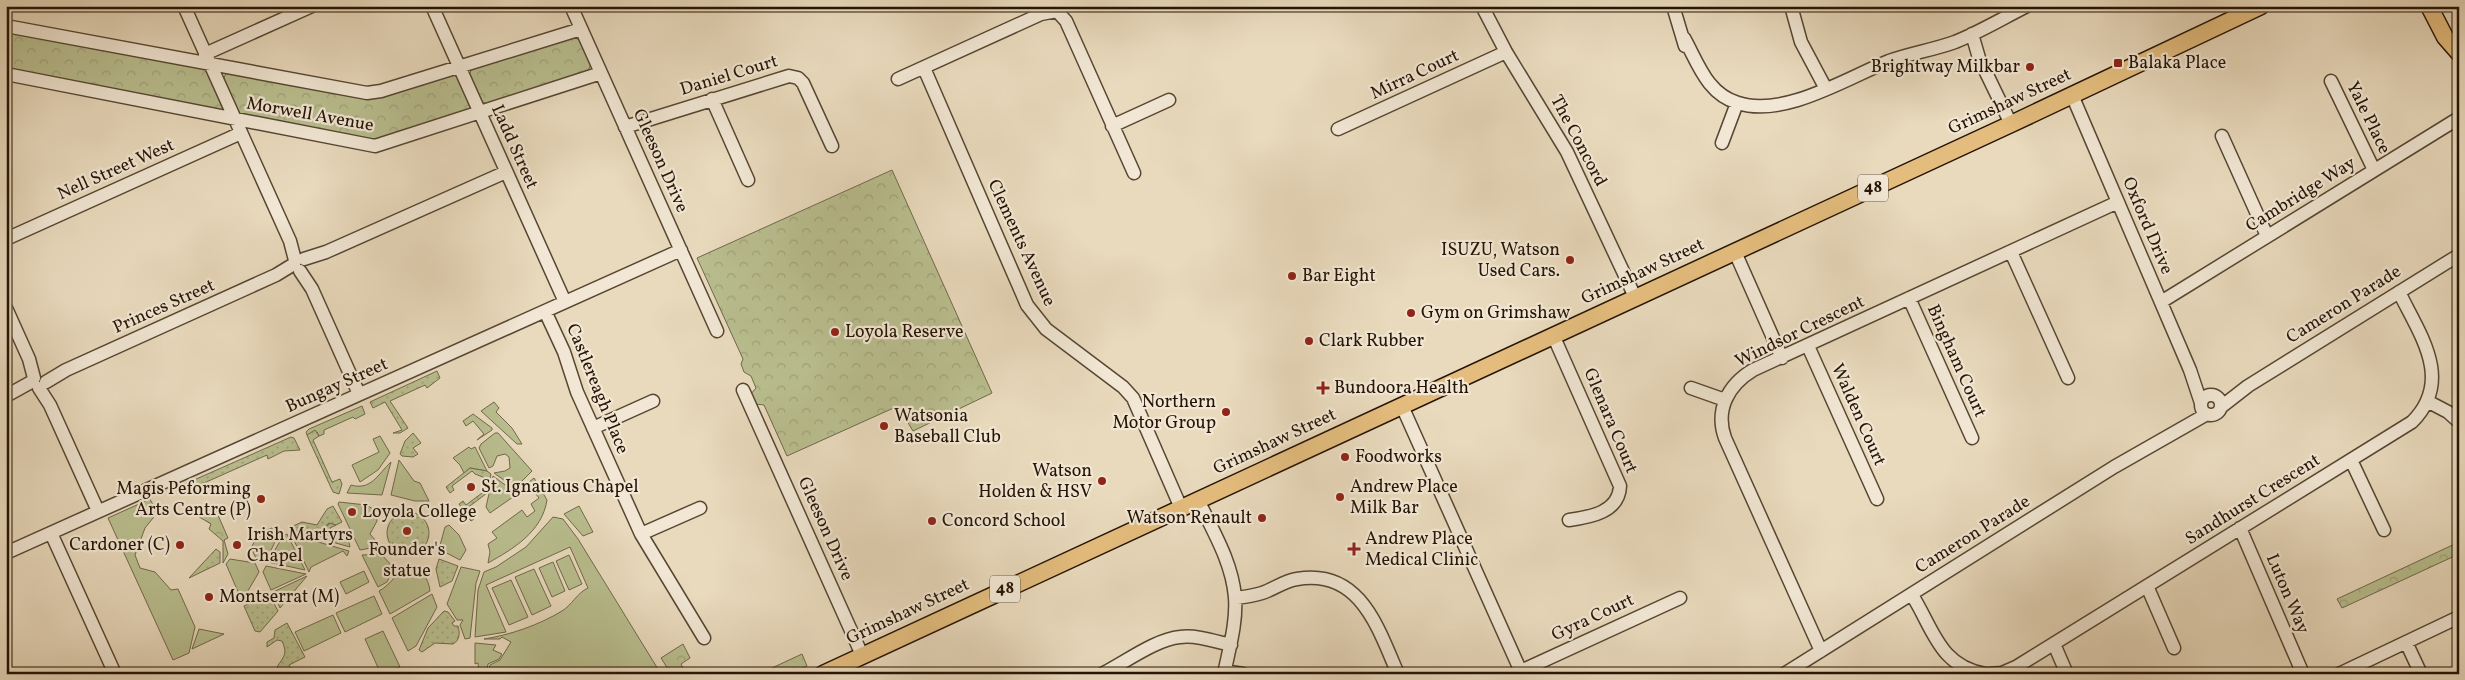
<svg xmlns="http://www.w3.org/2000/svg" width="2465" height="680" font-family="Vollkorn,serif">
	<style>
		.grass { fill: #b9be8f; stroke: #6f694a }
		.forest { fill: url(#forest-crowns); stroke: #6f694a }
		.garden { fill: url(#garden-dots); stroke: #6f694a }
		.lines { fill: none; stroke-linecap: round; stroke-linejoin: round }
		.minor-casing { stroke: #564633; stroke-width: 15 }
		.major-casing { stroke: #251405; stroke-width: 19 }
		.minor { stroke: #f1e7d4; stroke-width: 12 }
		.major { stroke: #e4bd7e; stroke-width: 16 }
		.poi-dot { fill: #8f2418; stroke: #f1e7d4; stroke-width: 2 }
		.labels { text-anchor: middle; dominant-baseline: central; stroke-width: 4.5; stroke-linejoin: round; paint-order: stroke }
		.shield { fill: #f1e7d4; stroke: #625343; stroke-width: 1 }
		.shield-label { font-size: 16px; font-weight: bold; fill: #251405 }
		.poi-label { font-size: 18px; fill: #251405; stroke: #f1e7d4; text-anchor: start }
		.street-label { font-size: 18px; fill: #251405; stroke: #f1e7d4 }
	</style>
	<defs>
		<pattern id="forest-crowns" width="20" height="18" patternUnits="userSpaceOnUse" patternTransform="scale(1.25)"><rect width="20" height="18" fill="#b9be8f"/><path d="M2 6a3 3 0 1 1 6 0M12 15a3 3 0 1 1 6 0" fill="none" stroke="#9fa27a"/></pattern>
		<pattern id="garden-dots" width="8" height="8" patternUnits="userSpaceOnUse" patternTransform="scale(1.25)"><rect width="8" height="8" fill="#b9be8f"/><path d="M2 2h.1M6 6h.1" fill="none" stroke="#9fa27a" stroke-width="1.8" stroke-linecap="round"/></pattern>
	</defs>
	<rect width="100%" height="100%" fill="#e9dabd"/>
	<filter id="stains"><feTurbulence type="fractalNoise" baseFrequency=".004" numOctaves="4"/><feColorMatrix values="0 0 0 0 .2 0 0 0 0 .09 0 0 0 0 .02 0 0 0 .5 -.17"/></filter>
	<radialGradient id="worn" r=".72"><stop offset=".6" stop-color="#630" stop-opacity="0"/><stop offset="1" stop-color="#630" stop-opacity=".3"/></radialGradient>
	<!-- grass -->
	<path class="grass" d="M494 402 499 408 496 412 512 428 522 444H517L481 411Z
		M362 406 365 414 355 419 353 417 324 430V434L319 436 317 432 307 435 306 432 309 429Z
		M473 414 492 428V430L477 440 484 434 473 421 466 426 463 421Z
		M495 433H498L532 471 515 488 494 473 505 471 510 468 509 457 505 454 497 456 493 466 489 468 479 448 481 444Z
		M380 436 390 453 378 470 360 482 352 465 379 452 373 439Z
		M469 447 471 449 475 447 487 471 470 468 464 473 460 465 453 458Z
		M399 460 414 481 420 483 429 501H415L391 495Z
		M391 462 382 495 347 493 351 485C371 491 378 474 391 462Z
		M493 476 512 490 510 493 513 497 490 513 486 507Z
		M534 478 547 500C542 532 513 549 488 563L490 552 488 544 497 538 492 532 522 510 527 517 535 511 531 504 539 498 529 485 519 490Z
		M150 499 157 513 145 528 135 555 140 568 155 572 171 590 178 589 195 627 189 653 173 660 108 518Z
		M339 502 366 505 375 510 377 521 370 534 376 541V547L360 550 338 504Z
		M579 506 593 532 583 536 564 514Z
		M553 517 563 519 578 539 661 674H488L490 665 500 660 511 642 502 637 500 639H484C510 635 539 625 562 611 572 605 577 593 588 588L570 547 486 585 506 632 475 637 478 590 484 572 496 567 526 547Z
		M331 523 336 525 330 528 336 539 347 534 350 547 296 532V530L315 532 321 530Z
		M449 525 459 535 466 550 460 560 439 549 445 527Z
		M272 528 279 534 265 562 257 560 251 548 259 533Z
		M287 534 305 570 268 562 283 536Z
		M291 534 349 551 347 556 343 551 311 567 309 572Z
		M381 554 394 568 387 582 378 587 362 555Z
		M569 555 582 584 569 590 556 561Z
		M230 559 255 563 259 572 242 601 226 564Z
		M553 562 565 591 552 597 539 568Z
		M266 566 306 574 271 590 263 572Z
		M408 566C422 569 428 577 430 591L390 614 379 591C391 585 398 570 408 566Z
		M461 567 480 571 476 583 470 638 465 639 460 625 463 620H457L447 604Z
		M534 569 551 606 532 615 515 577Z
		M364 571 369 582 346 594 340 582Z
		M307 576 280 608 273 592Z
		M511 580 528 617 509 625 492 588Z
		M432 594 437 607 416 646 408 651 392 618Z
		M374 596 382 614 345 632 336 613Z
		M333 615 341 633 304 651 295 632Z
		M199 629 224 634 192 649Z
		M383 631 400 667 381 674 365 639Z
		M475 643 496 645 493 650 502 654 499 659 488 664 486 674H479L478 663 475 664Z"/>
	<!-- forest -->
	<path class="forest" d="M6 29 205 68 223 109 220 110 6 71Z
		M574 37 581 41 591 64 587 73 488 104 480 101 469 75 472 68Z
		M226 73 361 95 452 74 458 78 470 106 469 110 379 142 238 113 223 80Z
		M892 170 992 393 913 431 898 406 787 456 764 405 755 404 750 395 756 388 751 376 744 372 741 364 743 359 697 258Z
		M214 506 228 538 224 540 228 554 223 563V541L209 529 211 524 196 515Z
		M2459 542V554L2342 608 2337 599Z
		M683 644 690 658 681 664 686 674H671L661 658Z
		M802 654 807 666 791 674H759Z"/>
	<!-- garden -->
	<path class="garden" d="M437 371 440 378 427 388 425 385 390 401 408 428 400 433H393L402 430 385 402 373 408 370 402Z
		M315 430 319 436 313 440 332 482 340 479 342 484 339 494 333 492 310 442 307 435Z
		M413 433 421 443 413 448 418 454 413 457 402 456 400 454 405 441Z
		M291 437 294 438 300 450 284 451 268 459 267 455 186 491 176 488Z
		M470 468 487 471 491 474 487 493 466 509 474 519 471 521 459 504 463 501 466 505 486 490 483 486 485 481 483 477 475 474 472 471 452 486 454 490 450 493 446 487Z
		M333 506 342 522 336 525 329 523 319 531H293L291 527 302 522 317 525 327 509Z
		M387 533a21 21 0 1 1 42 0a21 21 0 1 1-42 0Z
		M216 549 220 552V563L189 578Z
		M439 559 458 566 452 581 440 587 436 569Z
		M269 594 278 611 260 632 255 631 244 606Z
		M444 611 448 612 455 621 452 623 454 626H458C460 633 460 640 453 644L435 643 422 652 419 650 428 628Z
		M287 623 305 657 289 665 291 669 281 673 277 667C284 656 288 654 282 641L277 640 267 647V642L274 638 275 630Z"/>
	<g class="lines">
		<defs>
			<path id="minor" d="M184 6 290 241 295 260
				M432 6 565 302
				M571 6 717 331
				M1482 6 1506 52 1567 152 1635 297
				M1673 6 1685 46
				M1791 6 1801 42 1826 89
				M6 26 367 93 381 91 581 29
				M1972 34 1979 58 2011 124
				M1684 38C1698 63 1707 94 1738 103 1784 118 1847 78 1889 61 1911 53 1933 50 1955 42 1980 32 2003 18 2027 6
				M205 54 312 6
				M924 68 1027 305 1046 329 1123 387 1133 398 1181 508
				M6 74 375 146 601 73
				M898 79 1041 14 1057 11 1066 21 1134 173
				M2331 81 2374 170
				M2072 95 2190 370 2201 403
				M712 99 748 180
				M1112 126 1169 100
				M625 127 789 76 798 78 803 83 832 146
				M1338 129 1506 52
				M2222 136 2267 236
				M1722 143 1737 103
				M6 239 241 133
				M1735 252 1782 358
				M2011 252 2068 378
				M304 259 326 252 506 172
				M300 271 312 289 359 394
				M1909 298 1972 438
				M2161 302 2459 118
				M6 308 29 359 34 378
				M545 311 564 352 577 392 641 534 704 638
				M1553 335 1620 486C1619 512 1591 517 1569 520
				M1808 346 1877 499
				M46 382 66 370 276 275 294 264
				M39 388 50 405 98 511
				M1691 388 1725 400
				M743 390 862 655
				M2201 405a10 10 0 1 1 20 0a10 10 0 1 1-20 0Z
				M6 396 33 381
				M2427 401 2448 412 2459 422
				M1402 406 1522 674
				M2221 407 2248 386 2459 255
				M593 428 653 401
				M2351 460 2384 530
				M1198 500C1213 531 1232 562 1235 597 1237 623 1229 649 1224 674
				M2240 528 2303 674
				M51 533 115 674
				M641 534 700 508
				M6 553 681 250
				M2147 586 2174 648
				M1912 595C1933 628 1939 666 1985 674
				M1235 598C1244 597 1253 596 1262 593 1274 589 1284 581 1297 579 1360 568 1378 628 1398 674
				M2406 642 2421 674
				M2054 644 2067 674
				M1821 651 1725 438C1715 410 1728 385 1753 370L2118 202
				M1224 671 1243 674
				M1521 671 1680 598
				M1102 674C1124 663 1156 639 1180 637 1197 635 1214 641 1231 645
				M1784 674 2114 467 2207 414
				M1988 674 2002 673 2016 667 2412 422C2454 380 2420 335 2399 292
				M2339 674 2459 617"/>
			<path id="major" d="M2429 6 2445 37 2459 53
				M823 674 2011 124 2261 6"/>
		</defs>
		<!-- minor casing -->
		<use href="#minor" class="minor-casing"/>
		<!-- major casing -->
		<use href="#major" class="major-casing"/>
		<!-- minor -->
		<use href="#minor" class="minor"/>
		<!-- major -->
		<use href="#major" class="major"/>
	</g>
	<!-- markers -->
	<g class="poi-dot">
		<rect x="2113" y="58" width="10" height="10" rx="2.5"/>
		<circle cx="2030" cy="67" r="5"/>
		<circle cx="1570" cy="260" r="5"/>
		<circle cx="1292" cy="276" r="5"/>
		<circle cx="1411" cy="313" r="5"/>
		<circle cx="835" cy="332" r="5"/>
		<circle cx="1309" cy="341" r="5"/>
		<path d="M1320.5 380.5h5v5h5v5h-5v5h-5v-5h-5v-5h5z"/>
		<circle cx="1226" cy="412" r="5"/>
		<circle cx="884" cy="426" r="5"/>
		<circle cx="1345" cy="457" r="5"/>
		<circle cx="1102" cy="481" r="5"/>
		<circle cx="471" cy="487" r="5"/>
		<circle cx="1340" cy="497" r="5"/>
		<circle cx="261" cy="499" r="5"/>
		<circle cx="352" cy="512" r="5"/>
		<circle cx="1262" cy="518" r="5"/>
		<circle cx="932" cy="521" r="5"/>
		<circle cx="407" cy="531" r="5"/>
		<circle cx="180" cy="545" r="5"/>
		<circle cx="237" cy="545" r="5"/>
		<path d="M1351.5 541.5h5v5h5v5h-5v5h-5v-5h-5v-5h5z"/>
		<circle cx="209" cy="597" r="5"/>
	</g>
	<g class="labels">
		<!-- shield labels -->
		<g class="shield">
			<rect x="1858" y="174.5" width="30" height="27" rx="4"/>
			<rect x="990" y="575.5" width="30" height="27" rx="4"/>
		</g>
		<g class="shield-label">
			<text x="1873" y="188">48</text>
			<text x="1005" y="589">48</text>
		</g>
		<!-- poi labels -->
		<g class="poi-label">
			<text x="2128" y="63">Balaka Place</text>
			<text x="2020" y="67" text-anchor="end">Brightway Milkbar</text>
			<text x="1560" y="250" text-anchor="end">ISUZU, Watson<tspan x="1560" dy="21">Used Cars.</tspan></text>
			<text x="1302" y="276">Bar Eight</text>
			<text x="1421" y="313">Gym on Grimshaw</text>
			<text x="845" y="332">Loyola Reserve</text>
			<text x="1319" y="341">Clark Rubber</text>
			<text x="1334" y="388">Bundoora Health</text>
			<text x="1216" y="402" text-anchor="end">Northern<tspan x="1216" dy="21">Motor Group</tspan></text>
			<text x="894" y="416">Watsonia<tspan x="894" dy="21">Baseball Club</tspan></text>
			<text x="1355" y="457">Foodworks</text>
			<text x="1092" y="471" text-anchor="end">Watson<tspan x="1092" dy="21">Holden &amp; HSV</tspan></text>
			<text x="481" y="487">St. Ignatious Chapel</text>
			<text x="1350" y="487">Andrew Place<tspan x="1350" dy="21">Milk Bar</tspan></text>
			<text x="251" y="489" text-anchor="end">Magis Peforming<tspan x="251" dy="21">Arts Centre (P)</tspan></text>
			<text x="362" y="512">Loyola College</text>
			<text x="1252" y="518" text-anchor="end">Watson Renault</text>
			<text x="942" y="521">Concord School</text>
			<text x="247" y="535">Irish Martyrs<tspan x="247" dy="21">Chapel</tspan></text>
			<text x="1365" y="539">Andrew Place<tspan x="1365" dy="21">Medical Clinic</tspan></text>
			<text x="170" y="545" text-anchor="end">Cardoner (C)</text>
			<text x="407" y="550" text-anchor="middle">Founder's<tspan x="407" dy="21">statue</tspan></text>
			<text x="219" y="597">Montserrat (M)</text>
		</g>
		<!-- street labels -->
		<g class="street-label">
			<text transform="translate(1415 75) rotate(-25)">Mirra Court</text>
			<text transform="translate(729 76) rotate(-17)">Daniel Court</text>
			<text transform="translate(2010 102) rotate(-25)">Grimshaw Street</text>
			<text transform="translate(310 115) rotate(10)">Morwell Avenue</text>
			<text transform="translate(2368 118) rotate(64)">Yale Place</text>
			<text transform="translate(1578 141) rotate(62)">The Concord</text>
			<text transform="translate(514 147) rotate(66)">Ladd Street</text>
			<text transform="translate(660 161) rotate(66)">Gleeson Drive</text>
			<text transform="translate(116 170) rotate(-24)">Nell Street West</text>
			<text transform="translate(2301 195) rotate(-32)">Cambridge Way</text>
			<text transform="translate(2147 226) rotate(67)">Oxford Drive</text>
			<text transform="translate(1021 243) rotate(65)">Clements Avenue</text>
			<text transform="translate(1643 272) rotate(-25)">Grimshaw Street</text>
			<text transform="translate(2344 305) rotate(-32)">Cameron Parade</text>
			<text transform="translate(164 307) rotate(-24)">Princes Street</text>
			<text transform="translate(1800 332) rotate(-26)">Windsor Crescent</text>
			<text transform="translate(1956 361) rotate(66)">Bingham Court</text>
			<text transform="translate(337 386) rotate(-24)">Bungay Street</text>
			<text transform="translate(597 389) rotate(68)">Castlereagh Place</text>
			<text transform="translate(1858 415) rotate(66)">Walden Court</text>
			<text transform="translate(1610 421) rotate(67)">Glenara Court</text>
			<text transform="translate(1275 442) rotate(-25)">Grimshaw Street</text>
			<text transform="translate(2253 500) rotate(-32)">Sandhurst Crescent</text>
			<text transform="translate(825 529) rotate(66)">Gleeson Drive</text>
			<text transform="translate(1973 535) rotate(-32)">Cameron Parade</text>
			<text transform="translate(2287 594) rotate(67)">Luton Way</text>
			<text transform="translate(908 612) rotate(-25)">Grimshaw Street</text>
			<text transform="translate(1593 618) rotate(-25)">Gyra Court</text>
		</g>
	</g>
	<!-- margin -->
	<rect width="2465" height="680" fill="none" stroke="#e9dabd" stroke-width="25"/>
	<rect x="8" y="8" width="2450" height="665" fill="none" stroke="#251405" stroke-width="2.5"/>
	<rect x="12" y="12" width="2440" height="655" fill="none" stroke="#251405"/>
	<rect width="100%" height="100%" filter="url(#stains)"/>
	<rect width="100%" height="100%" fill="url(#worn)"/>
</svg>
